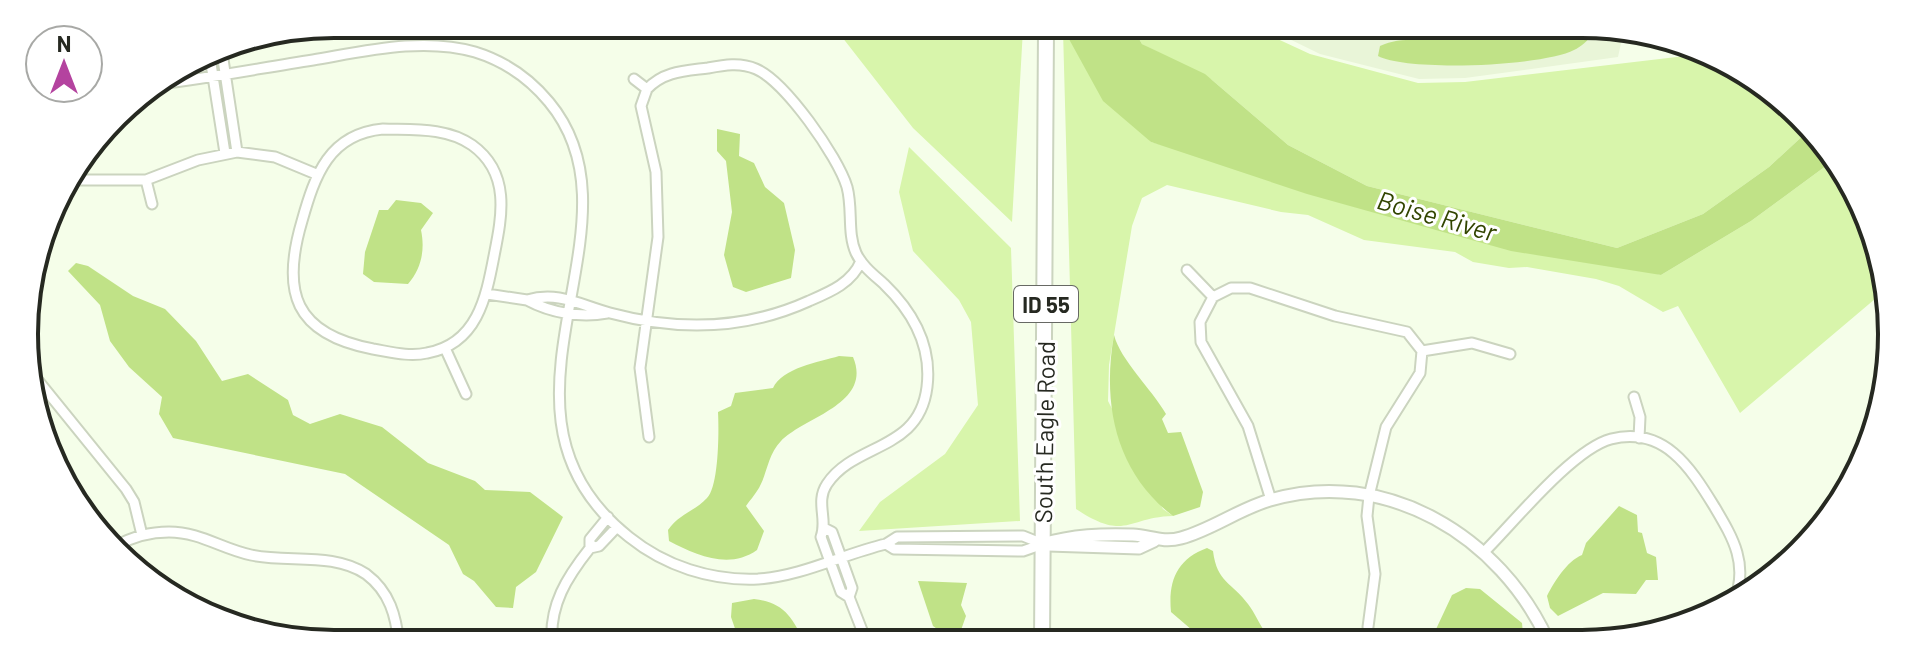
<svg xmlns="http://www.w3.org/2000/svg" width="1916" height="668" font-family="Barlow,sans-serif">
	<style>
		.built { fill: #e9f5d8 }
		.green { fill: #d8f5ab }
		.water { fill: #c0e287 }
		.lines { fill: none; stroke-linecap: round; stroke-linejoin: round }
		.minor-casing { stroke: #cbd4bf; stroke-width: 13 }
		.tertiary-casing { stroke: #cbd4bf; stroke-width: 15 }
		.trunk-casing { stroke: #cbd4bf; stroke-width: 18 }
		.minor { stroke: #fff; stroke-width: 9 }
		.tertiary { stroke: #fff; stroke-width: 11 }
		.trunk { stroke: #fff; stroke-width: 14 }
		.labels { text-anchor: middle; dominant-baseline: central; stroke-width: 6; stroke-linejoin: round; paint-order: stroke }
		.shield { fill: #fff; stroke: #676964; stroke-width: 2 }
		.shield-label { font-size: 22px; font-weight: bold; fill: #262921 }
		.street-label { font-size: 24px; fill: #262921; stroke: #fff }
		.water-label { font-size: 26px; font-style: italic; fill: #324500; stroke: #fff }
		.rim { fill: none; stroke: #262921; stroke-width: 4 }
	</style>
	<rect width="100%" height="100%" fill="#f5fee9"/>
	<!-- built -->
	<path class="built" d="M1273 31 1623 34 1618 57 1465 78 1419 79 1320 54Z"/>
	<!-- green -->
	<path class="green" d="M835 28 1023 29 1012 222 913 128Z
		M1063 30 1067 31 1151 142 1661 275 1751 221 1834 160 1850 179 1888 288 1740 413 1678 306 1663 312 1619 286 1596 279 1527 267 1509 268 1473 262 1455 252 1364 240 1308 215 1281 212 1167 185 1142 198 1132 226 1109 365 1108 401 1163 509 1173 516C1127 517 1126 542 1076 509Z
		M1134 30 1260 31 1310 54 1418 83 1465 82 1702 54 1770 88 1808 131 1769 167 1703 214 1617 248 1367 186 1288 145 1212 80 1142 44Z
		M909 147 1011 248 1020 521 859 531 880 502 945 454 978 405 971 322 959 300 913 251 899 192Z"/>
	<!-- water -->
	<path class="water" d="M1064 30H1134L1142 44 1205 74 1288 145 1367 186 1617 248 1703 214 1769 167 1808 131 1834 160 1751 221 1661 275 1511 251 1307 194 1151 142 1103 101Z
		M1479 33 1593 34C1588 40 1581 47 1574 50 1544 66 1408 72 1378 56L1380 46C1397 38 1414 40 1433 40 1450 39 1452 34 1473 38Z
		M717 129 740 134 739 156 754 163 765 187 784 203 795 250 791 278 746 292 733 287 724 255 732 212 726 161 717 151Z
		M396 200 421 203 433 213 421 230C425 249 422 268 408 284L374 282 363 274 365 252 379 210H388Z
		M76 263 88 266 133 296 165 309 196 341 222 381 248 374 288 400 293 415 310 424 340 414 382 427 428 463 475 481 485 490 530 492 563 517 536 572 516 587 513 608 496 607 474 581 463 574 449 545 345 474 173 438 159 414 162 397 129 367 110 341 100 305 68 271Z
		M1114 335C1121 361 1151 388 1166 414L1162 419 1168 433 1181 432 1203 492 1200 507 1173 516C1115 472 1102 403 1114 335Z
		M839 356 853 357C873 404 804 417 781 441 767 455 767 477 757 491 754 496 750 500 746 506L764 531 757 550C729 570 696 555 669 541L668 530C679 514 695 511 707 498 719 486 719 430 718 412L731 406 735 393 773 388C782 368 819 362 839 356Z
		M1619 506 1637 515 1638 532 1642 533 1647 553 1656 557 1658 580H1646L1636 594 1603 593 1558 616 1550 608 1547 596C1554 582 1567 561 1582 555L1586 543Z
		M1207 548 1213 551C1217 583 1232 582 1248 604 1255 613 1259 624 1266 633L1280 635 1284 642H1206L1171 612C1168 581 1177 559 1207 548Z
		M918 581 967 583 961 605 966 616 961 630V643H944L940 631 933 626Z
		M1466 588 1480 589 1522 623 1523 634 1496 642H1430L1452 595Z
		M754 599C783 602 793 617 804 643H740L731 617 732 603Z"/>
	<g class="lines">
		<defs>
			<path id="minor" d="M221 46 237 152
				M209 51 225 153
				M634 79 647 89 641 106 656 172 658 237 640 368 649 437
				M158 84C210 78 261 68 313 60 366 51 423 37 475 52 504 61 530 79 549 102 653 227 467 409 629 537 665 566 711 581 758 579 803 576 843 554 886 544L897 537 1023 536 1043 544
				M647 89C664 71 685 71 708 68 724 65 740 62 756 69 785 81 838 157 847 187 853 209 847 233 856 253 862 266 874 275 884 284 912 311 932 346 927 387 919 452 855 442 827 484 815 502 828 519 821 537L841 592 849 597 852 588 832 532 824 528
				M383 129C413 130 446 127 472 145 511 173 502 216 494 256 486 298 477 344 427 353 409 357 391 352 373 349 294 334 281 292 302 221 315 175 329 134 383 129Z
				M69 180H146L198 160 237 152 275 157 316 174
				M146 180 152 204
				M1187 270 1213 297 1231 288H1250L1335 316 1407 332 1422 351 1420 373 1386 427 1369 496 1367 516 1375 574 1368 627
				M487 294 527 300
				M1213 297 1200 322 1201 342 1248 426 1271 500
				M607 313C581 318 551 313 527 300 559 291 580 305 610 313 677 331 745 330 809 301 830 292 852 283 861 261
				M445 348 466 394
				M1422 351 1472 343 1510 354
				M32 373 126 489 134 502 142 535
				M1634 397 1640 417 1639 438
				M608 517 590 539V548L599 546 617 527
				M886 544 894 549 1023 551 1043 544
				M116 546C132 537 151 532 169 532 200 532 222 549 251 555 288 563 333 552 366 574 390 592 396 616 399 644
				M1485 551C1514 522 1573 449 1611 439 1664 426 1690 467 1714 506 1733 538 1749 564 1734 602
				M849 597 867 643
				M552 644C549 605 567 577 590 548"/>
			<path id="tertiary" d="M1043 544C1073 535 1102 534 1133 535 1150 536 1163 543 1181 538 1211 530 1239 509 1270 500 1386 466 1501 537 1548 641
				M1048 545 1139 548 1154 541"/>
			<path id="trunk" d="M1042 643 1046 30"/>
		</defs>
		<!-- minor casing -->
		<use href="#minor" class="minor-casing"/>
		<!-- tertiary casing -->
		<use href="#tertiary" class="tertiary-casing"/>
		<!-- trunk casing -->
		<use href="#trunk" class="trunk-casing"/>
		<!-- minor -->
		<use href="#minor" class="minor"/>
		<!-- tertiary -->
		<use href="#tertiary" class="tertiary"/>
		<!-- trunk -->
		<use href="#trunk" class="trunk"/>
	</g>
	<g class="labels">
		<!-- shield labels -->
		<rect class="shield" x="1014" y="286" width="64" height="36" rx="6"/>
		<g class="shield-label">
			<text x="1046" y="304">ID 55</text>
		</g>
		<!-- street labels -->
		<g class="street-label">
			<text transform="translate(1044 432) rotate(-89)">South Eagle Road</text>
		</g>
		<!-- water labels -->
		<g class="water-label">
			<text transform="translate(1437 215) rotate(16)">Boise River</text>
		</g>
	</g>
	<!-- crop -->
	<path d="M0 0H1916V668H0ZM334 38H1582A296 296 0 0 1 1878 334V334A296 296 0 0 1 1582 630H334A296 296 0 0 1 38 334V334A296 296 0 0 1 334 38Z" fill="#fff" fill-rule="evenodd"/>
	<path class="rim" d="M334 38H1582A296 296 0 0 1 1878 334V334A296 296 0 0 1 1582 630H334A296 296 0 0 1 38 334V334A296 296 0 0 1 334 38Z"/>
	<!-- north arrow -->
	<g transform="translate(64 64)"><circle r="38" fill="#ffffff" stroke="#a8a9a6" stroke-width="2"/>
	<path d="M0-6L14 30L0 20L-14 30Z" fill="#b4439f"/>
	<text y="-12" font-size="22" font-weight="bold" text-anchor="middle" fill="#262921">N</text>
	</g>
</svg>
